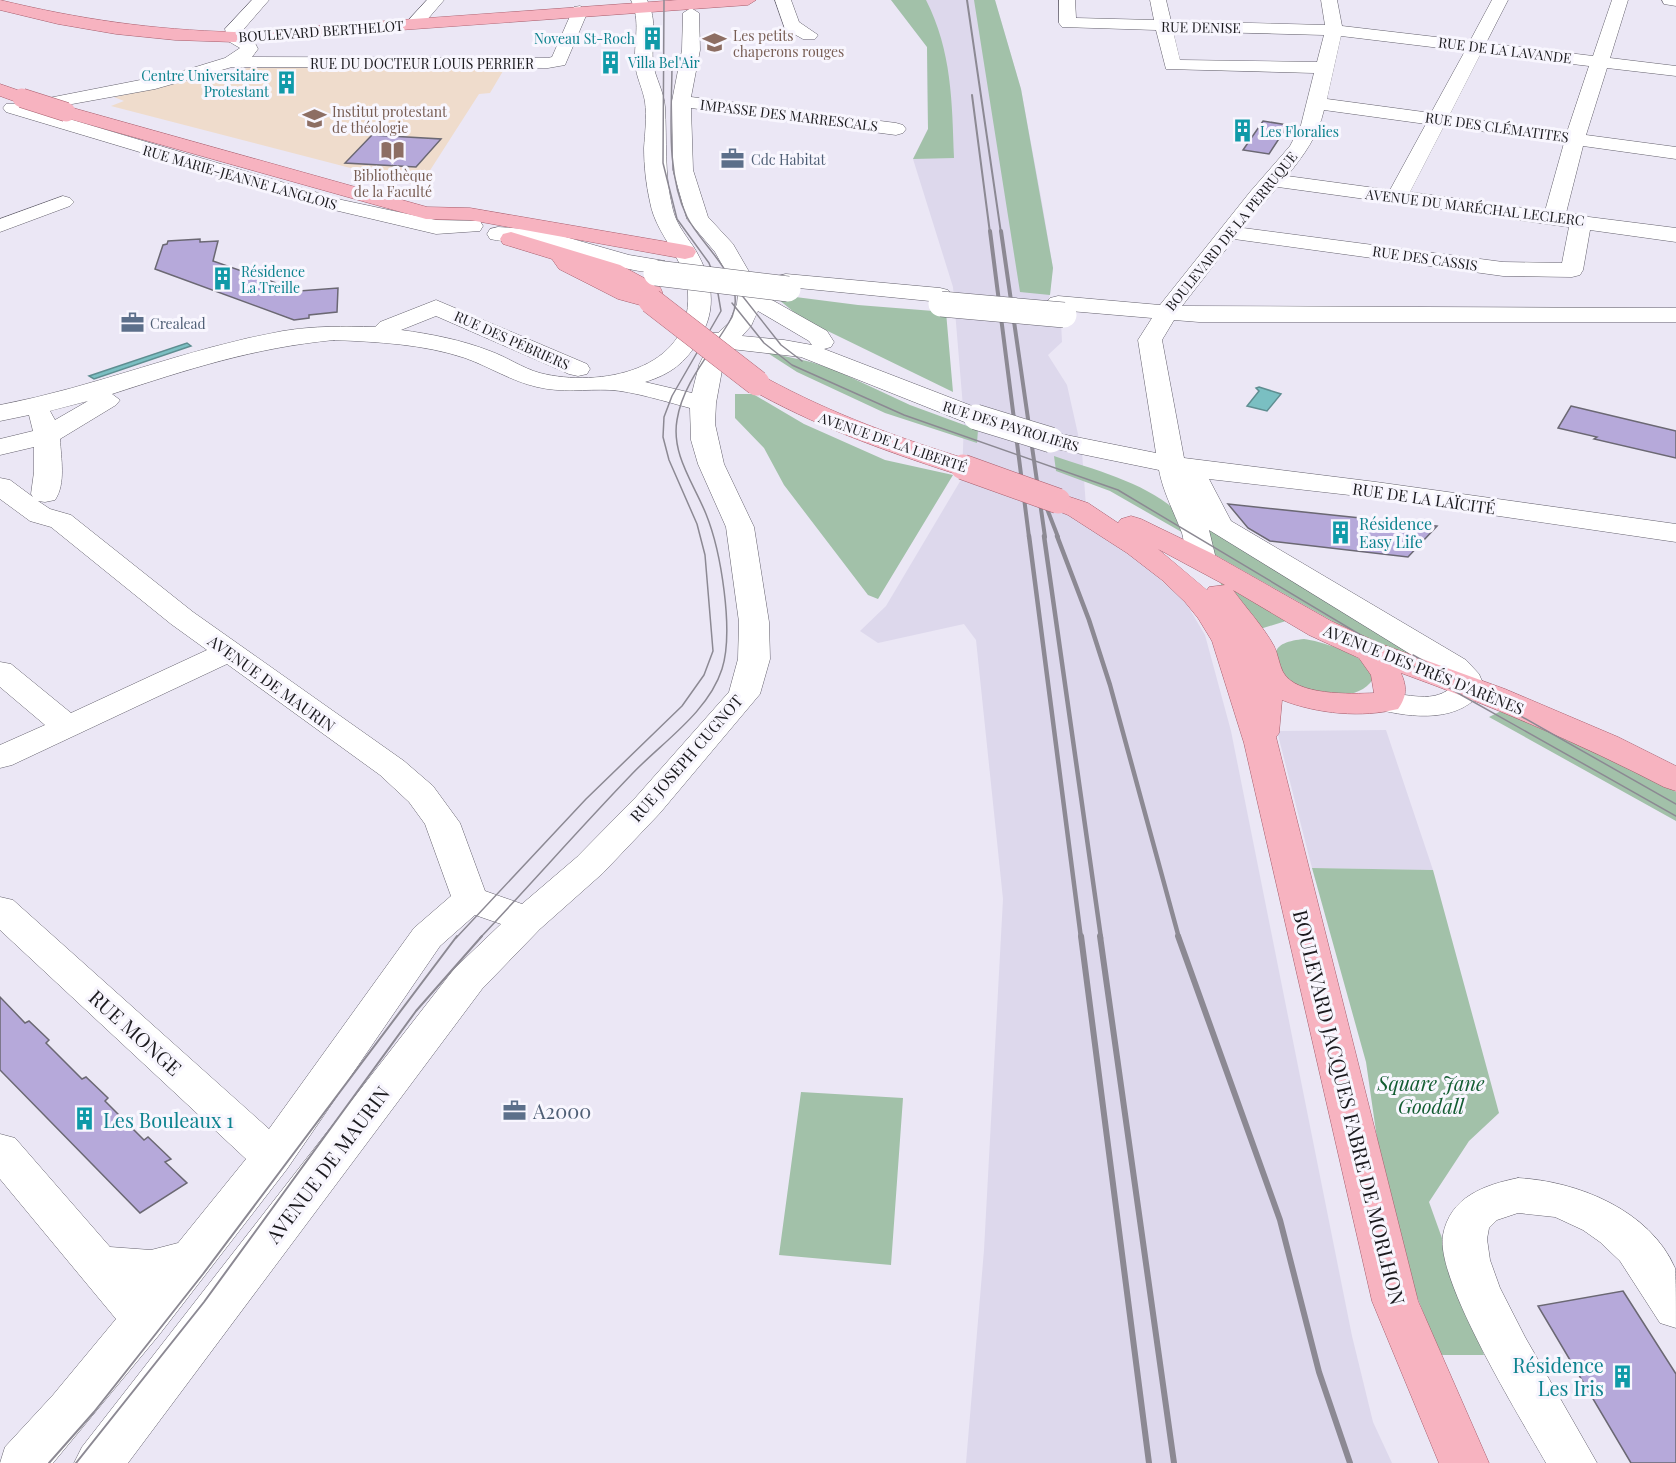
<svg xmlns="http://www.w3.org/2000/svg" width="1676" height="1463" font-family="'Playfair Display',serif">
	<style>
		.built { fill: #ddd8ec }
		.education { fill: #efdccc }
		.green { fill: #a2c1a9 }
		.water { fill: #7abfc2; stroke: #5e8e91; stroke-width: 1.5 }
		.building { fill: #b6a9da; stroke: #6b6873; stroke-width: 1.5 }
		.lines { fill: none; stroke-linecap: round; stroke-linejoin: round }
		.minor-casing { stroke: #64616d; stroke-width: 1 }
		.major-casing { stroke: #a75d6c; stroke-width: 1 }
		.minor { fill: #fff; fill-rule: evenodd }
		.major { fill: #f7b3c0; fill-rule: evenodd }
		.tram-far1 { stroke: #8c8993; stroke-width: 1.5 }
		.tram { stroke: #8c8993; stroke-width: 2 }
		.rail-far3 { stroke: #8c8993; stroke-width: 2 }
		.rail-far2 { stroke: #8c8993; stroke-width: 4 }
		.rail-far1 { stroke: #8c8993; stroke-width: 4.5 }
		.rail { stroke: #8c8993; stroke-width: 6 }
		.minor-bridge-casing { stroke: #64616d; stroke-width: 26; stroke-linecap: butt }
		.major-bridge-far1-casing { stroke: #a75d6c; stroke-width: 20; stroke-linecap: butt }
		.major-bridge-casing { stroke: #a75d6c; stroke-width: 26; stroke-linecap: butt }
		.minor-bridge { stroke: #fff; stroke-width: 25 }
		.major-bridge-far1 { stroke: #f7b3c0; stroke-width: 19 }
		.major-bridge { stroke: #f7b3c0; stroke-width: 25 }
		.labels { text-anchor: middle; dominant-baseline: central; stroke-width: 6; stroke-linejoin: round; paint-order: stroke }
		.far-street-label { font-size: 14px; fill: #1b1a1e; stroke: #f8f6fe }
		.far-education-label { font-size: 14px; fill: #785e54; stroke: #f8f6fe; text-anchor: start }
		.far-culture-label { font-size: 14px; fill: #0d838f; stroke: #f8f6fe; text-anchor: start }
		.far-service-label { font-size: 14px; fill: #4e5e75; stroke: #f8f6fe; text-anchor: start }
		.street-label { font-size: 16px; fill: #1b1a1e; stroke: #f8f6fe }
		.culture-label { font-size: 16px; fill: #0d838f; stroke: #f8f6fe; text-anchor: start }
		.near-street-label { font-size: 20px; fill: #1b1a1e; stroke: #f8f6fe }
		.near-park-label { font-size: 20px; font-style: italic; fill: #125c31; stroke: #f8f6fe }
		.near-service-label { font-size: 20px; fill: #4e5e75; stroke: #f8f6fe; text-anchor: start }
		.near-culture-label { font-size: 20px; fill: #0d838f; stroke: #f8f6fe; text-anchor: start }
	</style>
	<rect width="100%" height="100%" fill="#ebe7f5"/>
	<!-- built -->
	<path class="built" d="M891 0H995L1021 89 1041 197 1053 268 1049 299 1061 322 1062 342 1048 355 1067 385 1082 452 1087 520 1148 568 1186 603 1205 635 1231 731 1352 1336 1373 1422 1392 1463H966L984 1250 1003 899 976 640 964 624 878 643 860 631 886 606 962 478 964 419 953 287 913 159 928 129 927 47Z
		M1386 730 1433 870 1312 868 1277 731Z"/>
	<!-- education -->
	<path class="education" d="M506 66 490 93 479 94 420 186 111 106 124 101 114 97 248 68Z"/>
	<!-- green -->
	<path class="green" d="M891 0H926C952 51 952 102 954 158L913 159 928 129 927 47Z
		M974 0H995L1021 89 1053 268 1050 295 1020 292Z
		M772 294 858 305 946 312 953 392 801 318Z
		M766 352 811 362 835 370 910 405 978 430 977 443 885 413 797 372Z
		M735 394H753L804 424 885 460 953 475 878 599 868 595 784 485 764 448 735 418Z
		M1054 456C1092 469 1143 482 1174 509 1180 514 1182 527 1185 534L1110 491 1056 471Z
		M1200 522 1438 667 1357 635 1212 553Z
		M1220 582 1286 621 1260 629 1227 599Z
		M1304 639C1320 641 1357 653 1367 666 1370 669 1371 675 1373 679 1358 703 1322 694 1300 686 1296 685 1290 683 1287 681 1285 678 1282 672 1280 668 1267 646 1285 641 1304 639Z
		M1501 711 1653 778 1676 792V821L1489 717Z
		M1312 868 1433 870 1499 1113 1469 1141 1429 1202 1484 1355H1440L1405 1266 1382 1173 1366 1062Z
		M801 1092 903 1098 891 1265 779 1255Z"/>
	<!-- water -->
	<path class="water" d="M187 343 191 346 94 379 89 376Z
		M1259 387 1281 394 1267 411 1247 406 1259 391 1256 388Z"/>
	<!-- building -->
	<path class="building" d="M1263 121 1288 125 1269 154 1243 150Z
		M372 135 441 139 416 167 345 163Z
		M200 239V242L218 241 213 261 299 291 338 288 337 312 309 315V318L294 320 155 269 163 245 167 244 168 241Z
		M1571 406 1676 431V458L1594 439 1597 437 1558 428Z
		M1228 504 1437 526 1408 557 1270 541 1248 528Z
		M0 997 25 1023 29 1021 49 1040 46 1043 82 1079 86 1077 108 1098 105 1101 144 1140 148 1137 171 1159 165 1162 187 1183 140 1213 0 1070Z
		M1623 1291 1676 1374V1463H1631L1538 1306Z"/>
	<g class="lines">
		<defs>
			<path id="minor" d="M252 0H269L243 30V34L253 39 258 49 252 57 548 58 552 57 574 7 580 6 588 11 565 65 548 68 232 67 155 89 39 110 342 200 436 220 480 221 483 226 480 231 436 234 330 209 6 112 3 108 6 104H18L176 73 225 58 240 48 228 41 225 29Z
				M427 0H444L420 28H408L405 24Z
				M631 0H647C658 21 651 41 653 63 655 78 664 91 665 107 667 141 664 173 672 206 675 222 684 233 693 246 710 273 718 303 703 332L718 333 729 323 737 304 738 293 715 252 687 219 673 170 672 101 682 50 683 13 691 8 699 13 700 50 691 97 896 123 903 125 906 129 903 133 896 135 691 108 693 170 708 217 733 244 759 289 772 300 827 331 834 342 831 347 824 349 985 411 989 417 985 423 976 425 967 423 801 357 731 349 723 365 716 403 715 424 724 464 754 527 769 622 770 659 760 694 660 813 603 873 540 929 482 989 128 1463H74L82 1447 454 969 501 924 475 915 440 946 287 1169 159 1335 53 1463H0L5 1447 53 1395 116 1319 0 1179V1134L15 1138 110 1247 151 1250 178 1243 246 1159 0 930V897L13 900 269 1129 414 928 451 896 425 824 409 802 380 775 227 664 12 765 0 768V745L45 725 0 687V662L11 664 71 713 207 650 171 624 51 527 30 521 0 499V478L10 480 33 497 31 494 34 472V447L0 455V439L33 431 29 415 0 421V405C96 387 187 348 283 331 314 326 344 326 375 327L380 322 436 300 587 364 590 369 587 374 578 376 569 374 436 316 401 330C431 334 462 340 490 351 507 357 522 368 540 373 599 388 692 371 688 294 686 258 656 236 650 202 646 184 644 166 644 148 645 133 647 117 645 102 643 89 636 77 635 63 634 41 641 21 631 0ZM758 311 809 341 812 345 784 340 742 336 751 326ZM334 340C378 342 423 344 465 358 490 367 511 381 537 387 562 393 585 389 610 390 632 391 667 402 690 408L691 440 698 464 726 527 739 622 738 659 729 692 636 797 577 857 522 904 485 891 460 823 433 786 404 761 193 612 71 515 50 509 38 501 45 502 55 500C66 484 61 458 60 439L116 405 120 400 112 394C189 369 253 348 334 340ZM699 340 709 345 699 365 692 393 645 382C671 374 685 363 699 340ZM88 401 55 420 50 411Z
				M775 0H791L799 22 818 35 815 39H803L785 29Z
				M1059 0H1075L1076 18 1154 20 1150 0H1166L1171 21 1325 25 1321 0H1337L1342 26 1470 41 1492 0H1508L1486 43 1593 56 1612 0H1628L1610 58 1676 66V76L1607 68 1586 135 1676 147V159L1583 146 1566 213 1581 214 1589 217 1676 228V242L1590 230 1583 270 1580 275 1572 277 1503 276 1234 239 1182 306 1676 308V322H1199L1174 320 1162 340 1184 458 1376 482 1676 524V542L1376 498 1209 479 1231 521 1466 660 1479 674 1485 688C1460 724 1413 718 1376 709L1371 702 1376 695C1402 689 1429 707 1452 687L1449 678 1209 530 1216 559 1211 565 1201 568 1191 565C1184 555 1185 544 1182 533 1174 512 1163 492 1159 470L1042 446 1038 440 1042 434 1051 432 1156 453 1138 340 1152 318 1058 310 1050 308 1046 303 1050 298 1058 296 1160 305 1250 192 1290 146 1301 125 1314 73 1166 69 1156 30 1062 27 1059 23ZM1173 31 1324 35 1317 62 1180 60ZM1341 36 1465 51 1431 113 1327 99ZM1481 53 1589 66 1567 132 1449 116ZM1324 110 1426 124 1390 190 1287 176C1304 155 1318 136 1324 110ZM1444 126 1564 143 1545 211 1410 192ZM1278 187 1569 227 1562 263 1503 262 1243 228Z
				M1662 0H1676V6L1664 4Z
				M63 196 70 198 74 202 70 206 0 232V219Z
				M498 227 541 230 629 255 665 261 668 266 665 271C635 278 574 251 542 244 525 240 507 243 490 239L487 234 490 229Z
				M786 274 940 288 948 290 952 295 948 300 940 302 778 286 775 281 778 276Z
				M1518 1178C1577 1181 1650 1210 1675 1268 1676 1280 1676 1314 1676 1328L1660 1323 1620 1261 1600 1242 1583 1230 1555 1217 1518 1213 1497 1220 1489 1228 1487 1239 1490 1260 1500 1288 1525 1337 1597 1463H1546C1521 1419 1435 1280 1443 1235 1450 1197 1484 1185 1518 1178Z"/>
			<path id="major" d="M0 0C78 19 154 30 234 32L678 0H756L748 5 234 42 175 40 116 34 58 24 0 10Z
				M0 84 29 94 31 98 29 102 22 104 0 96Z
				M66 106 427 207 470 208 685 245 693 247 696 252 693 257 685 259 470 220 426 219 59 116 56 112 59 108Z
				M511 232 620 265 659 286C664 293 664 299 659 306L651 308 618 299 559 269 552 259 503 244 500 239 503 234Z
				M757 375 766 378C832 414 901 439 973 461L977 467 973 473 963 475 953 473C882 450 813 425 748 388L744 383 748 378Z
				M1058 493 1088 503 1118 523 1121 519 1131 516 1141 519 1211 553 1331 621 1381 644 1505 689 1618 737 1676 766V791L1664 787C1579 743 1492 706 1401 673 1407 687 1407 696 1398 709 1362 718 1318 714 1282 700L1279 733 1276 737 1418 1301 1489 1463H1439L1372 1301 1244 743 1212 641 1198 618 1185 602 1162 580 1127 553 1068 515 1048 507 1044 501 1048 495ZM1158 549 1225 585 1209 587 1207 590ZM1233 590 1309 635 1359 658 1371 675 1374 693C1351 694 1296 696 1283 672 1279 664 1278 654 1274 646 1263 626 1246 608 1233 590Z"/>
		</defs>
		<!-- minor casing -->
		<use href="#minor" class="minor-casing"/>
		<!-- major casing -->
		<use href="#major" class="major-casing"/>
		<!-- minor -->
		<use href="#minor" class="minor"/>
		<!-- major -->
		<use href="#major" class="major"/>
		<!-- tram-far1 -->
		<path class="tram-far1" d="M733 284 781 345 802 361
			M732 303 764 343 792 365 904 415 1118 490 1463 696 1676 816
			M1413 655 1676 804
			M456 938 586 799 682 706 704 675 713 651 705 555 697 524 669 460 663 437 664 417 672 396 721 311 716 282 709 263 677 219 663 163 664 0
			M480 938C531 884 580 828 631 775 661 743 708 713 722 669 734 631 721 551 706 514 694 484 671 454 677 420 683 381 714 350 732 317 748 279 702 247 687 217 665 171 672 113 672 63"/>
		<!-- tram -->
		<path class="tram" d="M49 1463 94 1412 203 1274 457 936
			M76 1463 204 1302 416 1011 482 936"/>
		<!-- rail-far3 -->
		<path class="rail-far3" d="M967 0 1001 233
			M972 95 990 233"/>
		<!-- rail-far2 -->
		<path class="rail-far2" d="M990 231 1029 537
			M1001 231 1045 537
			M1044 501 1058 537"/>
		<!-- rail-far1 -->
		<path class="rail-far1" d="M1029 536 1081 938
			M1044 536 1101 938
			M1057 536 1089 620 1110 685 1179 938"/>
		<!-- rail -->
		<path class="rail" d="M1081 936 1149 1463
			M1100 936 1174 1463
			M1178 936 1280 1220 1319 1372 1350 1463"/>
		<defs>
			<path id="minor-bridge" d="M656 273 788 289
				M941 304 1064 315
				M976 417 1051 440"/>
			<path id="major-bridge-far1" d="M22 98 66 112"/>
			<path id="major-bridge" d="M651 301 757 383
				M963 467 1058 501"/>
		</defs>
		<!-- minor-bridge casing -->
		<use href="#minor-bridge" class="minor-bridge-casing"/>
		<!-- major-bridge-far1 casing -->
		<use href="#major-bridge-far1" class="major-bridge-far1-casing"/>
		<!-- major-bridge casing -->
		<use href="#major-bridge" class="major-bridge-casing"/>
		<!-- minor-bridge -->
		<use href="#minor-bridge" class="minor-bridge"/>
		<!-- major-bridge-far1 -->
		<use href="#major-bridge-far1" class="major-bridge-far1"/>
		<!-- major-bridge -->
		<use href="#major-bridge" class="major-bridge"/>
	</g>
	<!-- icons -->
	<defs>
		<symbol id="building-bare" viewBox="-9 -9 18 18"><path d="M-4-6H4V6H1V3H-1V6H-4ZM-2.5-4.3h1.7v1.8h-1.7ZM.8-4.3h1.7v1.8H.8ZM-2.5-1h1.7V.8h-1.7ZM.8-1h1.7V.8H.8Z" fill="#0f9aa8" stroke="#f8f6fe" stroke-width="2.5" paint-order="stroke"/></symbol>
		<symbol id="school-bare" viewBox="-9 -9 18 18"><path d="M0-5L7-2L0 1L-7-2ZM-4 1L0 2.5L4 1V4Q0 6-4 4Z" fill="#8d6e63" stroke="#f8f6fe" stroke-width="2.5" paint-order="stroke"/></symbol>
		<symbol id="university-bare" viewBox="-9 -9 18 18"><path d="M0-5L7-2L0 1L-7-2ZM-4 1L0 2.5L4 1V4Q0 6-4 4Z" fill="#8d6e63" stroke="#f8f6fe" stroke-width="2.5" paint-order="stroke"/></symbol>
		<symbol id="library-bare" viewBox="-9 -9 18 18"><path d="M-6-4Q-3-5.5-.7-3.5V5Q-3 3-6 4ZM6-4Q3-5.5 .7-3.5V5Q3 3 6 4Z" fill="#8d6e63" stroke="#f8f6fe" stroke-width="2.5" paint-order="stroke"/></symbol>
		<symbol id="office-bare" viewBox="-9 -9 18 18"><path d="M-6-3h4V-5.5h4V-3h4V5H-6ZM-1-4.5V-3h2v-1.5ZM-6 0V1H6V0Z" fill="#5c6f8a" stroke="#f8f6fe" stroke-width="2.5" paint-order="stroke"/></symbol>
	</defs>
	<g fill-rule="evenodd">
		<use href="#building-bare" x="636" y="22" width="33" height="33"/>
		<use href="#school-bare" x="698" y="26" width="33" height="33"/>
		<use href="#building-bare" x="594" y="46" width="33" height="33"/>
		<use href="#building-bare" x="270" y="66" width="33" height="33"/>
		<use href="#university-bare" x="298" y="102" width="33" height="33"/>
		<use href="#building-bare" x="1226" y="114" width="33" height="33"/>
		<use href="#library-bare" x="376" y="134" width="33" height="33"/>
		<use href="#office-bare" x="716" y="142" width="33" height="33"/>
		<use href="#building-bare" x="206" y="262" width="33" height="33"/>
		<use href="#office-bare" x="116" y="306" width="33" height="33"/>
		<use href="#building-bare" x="1324" y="516" width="33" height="33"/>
		<use href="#office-bare" x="498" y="1094" width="33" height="33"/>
		<use href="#building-bare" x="68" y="1102" width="33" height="33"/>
		<use href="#building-bare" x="1606" y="1360" width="33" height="33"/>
	</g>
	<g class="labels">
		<!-- far-street labels -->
		<g class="far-street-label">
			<text transform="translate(1201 27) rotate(1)">RUE DENISE</text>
			<text transform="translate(321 31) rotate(-4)">BOULEVARD BERTHELOT</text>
			<text transform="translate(1505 50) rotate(7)">RUE DE LA LAVANDE</text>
			<text x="422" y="63">RUE DU DOCTEUR LOUIS PERRIER</text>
			<text transform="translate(789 115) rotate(7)">IMPASSE DES MARRESCALS</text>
			<text transform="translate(1497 127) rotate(8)">RUE DES CLÉMATITES</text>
			<text transform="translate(240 177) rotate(16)">RUE MARIE-JEANNE LANGLOIS</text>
			<text transform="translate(1475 207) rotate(7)">AVENUE DU MARÉCHAL LECLERC</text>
			<text transform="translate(1231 231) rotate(-51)">BOULEVARD DE LA PERRUQUE</text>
			<text transform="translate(1425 258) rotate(8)">RUE DES CASSIS</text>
			<text transform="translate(512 340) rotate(24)">RUE DES PÉBRIERS</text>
			<text transform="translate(1011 426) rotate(17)">RUE DES PAYROLIERS</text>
			<text transform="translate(893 442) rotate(19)">AVENUE DE LA LIBERTÉ</text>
		</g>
		<!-- far-education labels -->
		<g class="far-education-label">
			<text x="733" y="35">Les petits<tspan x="733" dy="16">chaperons rouges</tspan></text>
			<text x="332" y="111">Institut protestant<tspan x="332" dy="16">de théologie</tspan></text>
			<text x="393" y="175" text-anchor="middle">Bibliothèque<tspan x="393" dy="16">de la Faculté</tspan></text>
		</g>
		<!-- far-culture labels -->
		<g class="far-culture-label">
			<text x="635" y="38" text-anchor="end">Noveau St-Roch</text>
			<text x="628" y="62">Villa Bel'Air</text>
			<text x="269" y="75" text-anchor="end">Centre Universitaire<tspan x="269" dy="16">Protestant</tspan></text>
			<text x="1260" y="131">Les Floralies</text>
			<text x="241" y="271">Résidence<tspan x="241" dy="16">La Treille</tspan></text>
		</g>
		<!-- far-service labels -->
		<g class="far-service-label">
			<text x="751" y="159">Cdc Habitat</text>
			<text x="150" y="323">Crealead</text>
		</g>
		<!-- street labels -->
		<g class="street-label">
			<text transform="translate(1424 498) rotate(8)">RUE DE LA LAÏCITÉ</text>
			<text transform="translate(1424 669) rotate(22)">AVENUE DES PRÉS D'ARÈNES</text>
			<text transform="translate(272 683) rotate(36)">AVENUE DE MAURIN</text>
			<text transform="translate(686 758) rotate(-49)">RUE JOSEPH CUGNOT</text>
		</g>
		<!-- culture labels -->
		<g class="culture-label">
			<text x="1359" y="523">Résidence<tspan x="1359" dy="18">Easy Life</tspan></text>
		</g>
		<!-- near-street labels -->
		<g class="near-street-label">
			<text transform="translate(136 1032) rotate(42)">RUE MONGE</text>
			<text transform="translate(1350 1107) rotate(76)">BOULEVARD JACQUES FABRE DE MORLHON</text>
			<text transform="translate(327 1164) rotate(-53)">AVENUE DE MAURIN</text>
		</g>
		<!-- near-park labels -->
		<g class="near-park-label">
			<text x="1431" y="1082">Square Jane<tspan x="1431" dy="23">Goodall</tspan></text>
		</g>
		<!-- near-service labels -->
		<g class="near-service-label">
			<text x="533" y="1110">A2000</text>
		</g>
		<!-- near-culture labels -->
		<g class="near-culture-label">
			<text x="103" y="1119">Les Bouleaux 1</text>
			<text x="1604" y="1364" text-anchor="end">Résidence<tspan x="1604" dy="23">Les Iris</tspan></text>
		</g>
	</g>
</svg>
